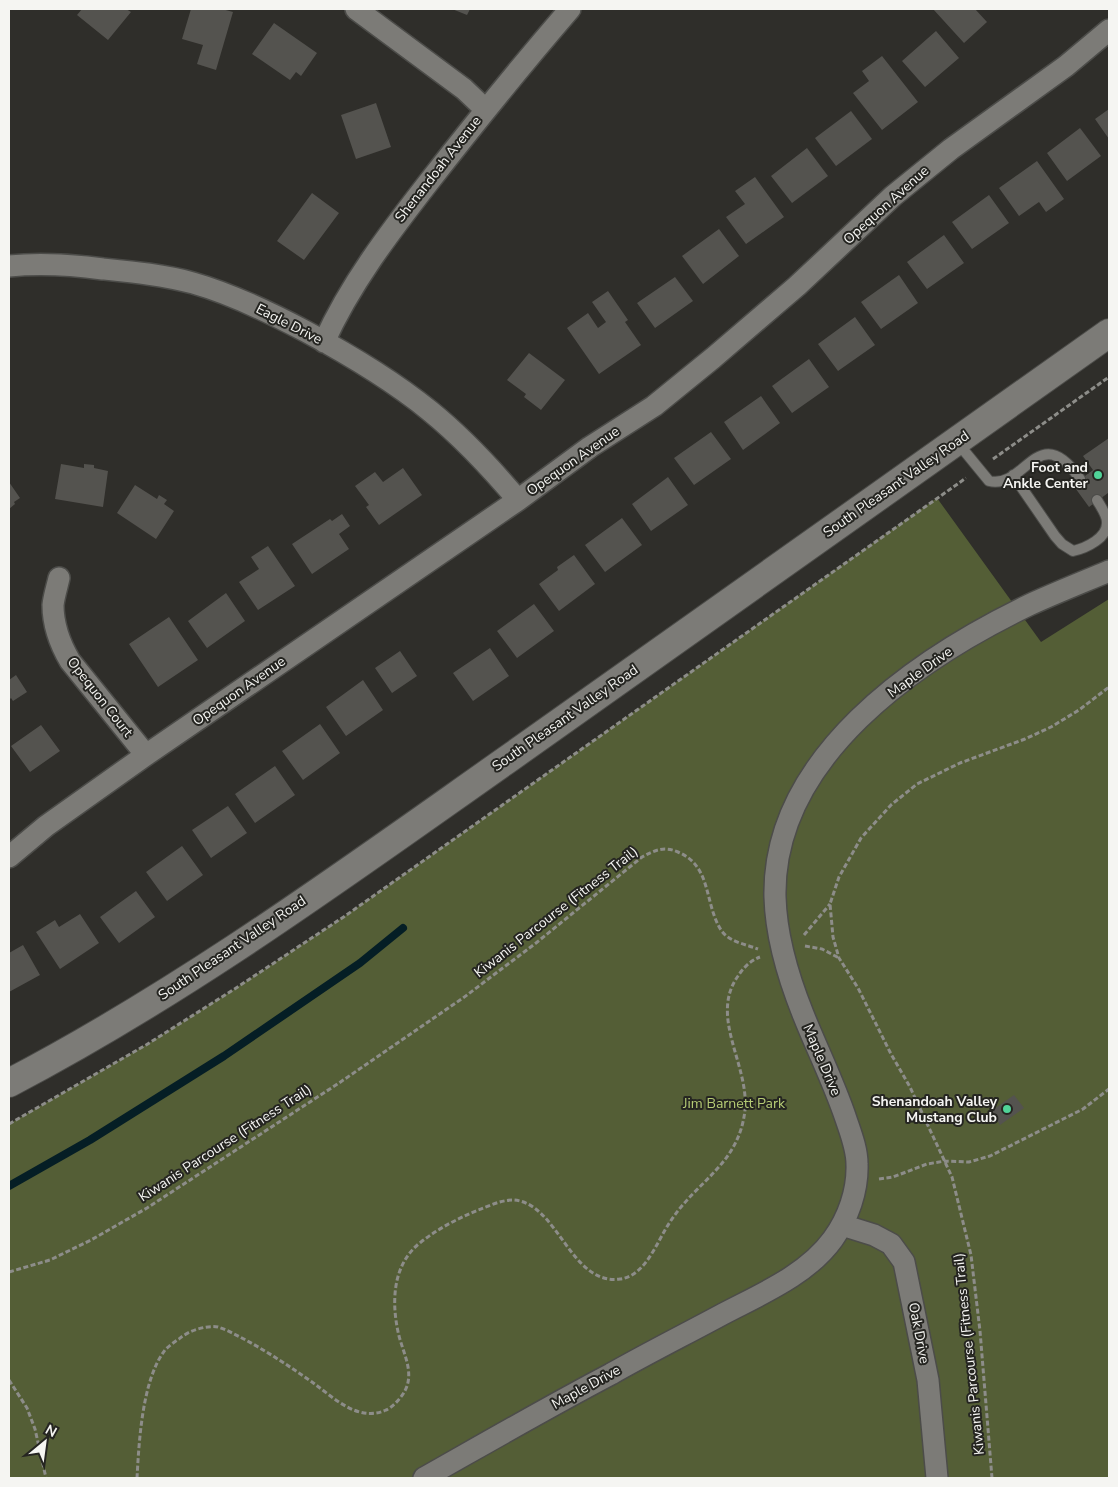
<svg xmlns="http://www.w3.org/2000/svg" width="1118" height="1487" font-family="'Nunito Sans',sans-serif">
	<style>
		.green { fill: #545e36 }
		.lines { fill: none; stroke-linecap: round; stroke-linejoin: round }
		.stream { stroke: #051e25; stroke-width: 8 }
		.building { fill: #54534f }
		.service-casing { stroke: #4c4c49; stroke-width: 12 }
		.minor-casing { stroke: #4c4c49; stroke-width: 24 }
		.secondary-casing { stroke: #4c4c49; stroke-width: 30 }
		.path { stroke: #8d8d89; stroke-width: 3; stroke-dasharray: 5 2.5; stroke-linecap: butt }
		.service { stroke: #7c7b77; stroke-width: 10 }
		.minor { stroke: #7c7b77; stroke-width: 21 }
		.secondary { stroke: #7c7b77; stroke-width: 28 }
		.poi-dot { fill: #50d398; stroke: #252521; stroke-width: 2 }
		.labels { text-anchor: middle; dominant-baseline: central; stroke-width: 4; stroke-linejoin: round; paint-order: stroke }
		.street-label { font-size: 14px; fill: #f5f5f2; stroke: #252521 }
		.poi-label { font-size: 14px; font-weight: bold; fill: #f5f5f2; stroke: #252521; text-anchor: end }
		.park-label { font-size: 14px; fill: #b6cc75; stroke: #252521 }
	</style>
	<rect width="100%" height="100%" fill="#2f2e2a"/>
	<!-- green -->
	<path class="green" d="M937 498 1041 642 1109 599V1478H9V1124L146 1045 233 990 345 916Z"/>
	<g class="lines">
		<!-- stream -->
		<path class="stream" d="M9 1186 90 1140 224 1056 360 963 403 928"/>
	</g>
	<!-- building -->
	<path class="building" d="M82 9H126L131 12 108 40 77 15Z
		M191 9H222L233 12 216 70 197 64 203 45 182 39Z
		M452 9H470L467 15Z
		M933 9H975L987 22 964 43Z
		M274 23 317 53 301 76 296 72 290 80 252 54Z
		M936 31 959 58 925 87 902 61Z
		M882 56 918 102 882 130 853 93 869 81 862 71Z
		M376 103 391 147 356 159 341 115Z
		M1109 109V139L1095 119Z
		M851 111 872 139 836 166 815 138Z
		M1080 128 1101 156 1067 181 1047 153Z
		M807 148 828 176 792 203 771 176Z
		M1037 161 1064 199 1046 212 1039 202 1019 216 999 188Z
		M755 177 784 217 746 244 726 217 745 204 735 191Z
		M312 193 339 213 304 260 277 241Z
		M989 195 1009 223 972 249 952 222Z
		M719 229 739 256 703 284 682 256Z
		M944 235 964 263 927 289 907 262Z
		M899 275 918 303 881 329 861 302Z
		M675 277 693 301 655 328 637 303Z
		M608 291 628 320 625 322 641 345 599 374 567 328 588 313 598 328 606 322 592 302Z
		M855 317 875 345 838 371 818 344Z
		M529 353 565 380 541 410 524 397 526 394 507 380Z
		M809 359 829 387 792 413 772 386Z
		M761 396 780 423 743 450 724 422Z
		M711 432 731 459 694 485 674 458Z
		M1109 438V495L1108 493 1089 507 1073 485 1093 470 1083 456Z
		M61 464 84 468V464L94 465V468L108 471 103 507 55 499Z
		M403 468 422 495 379 525 366 507 369 505 355 486 375 472 383 482Z
		M668 477 688 505 651 531 632 504Z
		M9 482 20 498 14 502 15 504 9 509Z
		M135 485 157 499 159 495 167 500 164 504 174 511 156 539 117 513Z
		M342 514 350 526 339 534 349 549 312 574 292 544 330 519 332 521Z
		M622 518 642 545 605 572 585 545Z
		M268 546 295 586 258 610 239 582 259 569 251 557Z
		M574 555 595 584 559 611 539 584 558 570 557 567Z
		M226 593 245 621 207 648 188 621Z
		M534 604 554 631 517 658 497 631Z
		M169 617 198 660 158 687 129 644Z
		M490 648 509 676 473 701 453 673Z
		M400 651 417 676 392 693 375 668Z
		M16 675 27 692 13 701 11 698 9 700V680Z
		M363 680 383 710 346 736 326 707Z
		M320 724 340 753 303 780 282 751Z
		M41 725 60 751 30 772 11 746Z
		M275 766 295 795 255 823 235 794Z
		M228 806 247 833 211 858 192 830Z
		M182 846 203 875 167 901 146 872Z
		M136 891 155 917 119 943 100 917Z
		M80 914 99 943 60 969 36 932 55 920 59 927Z
		M23 945 40 975 9 992V953Z
		M1014 1095 1024 1108 1000 1125 991 1111Z"/>
	<g class="lines">
		<defs>
			<path id="service" d="M957 442 989 481C1026 490 1038 418 1080 479
				M1013 475 1055 536 1062 544 1073 551C1086 548 1108 538 1107 522 1107 515 1101 507 1097 500"/>
			<path id="minor" d="M356 9 464 89 485 109
				M9 266C40 263 73 265 103 269 133 272 164 275 193 283 232 294 269 312 305 331 348 354 392 380 430 411 462 437 491 468 518 500
				M324 342C350 284 390 232 428 183 474 124 521 66 570 9
				M59 578C57 587 54 596 53 605 53 625 60 644 70 661L146 755
				M9 857 46 826 146 755 518 500 590 447 654 406 713 358 797 286 893 196 951 149 1066 66 1109 30
				M842 1225 874 1235 891 1244 904 1262 928 1380 937 1478
				M424 1478C486 1443 548 1407 611 1374 648 1353 686 1334 723 1314 761 1294 807 1275 833 1239 848 1218 858 1191 857 1164 857 1149 851 1134 846 1119 834 1083 817 1049 803 1014 789 979 776 935 775 897 772 757 917 659 1029 605 1055 593 1083 582 1109 571"/>
			<path id="secondary" d="M9 1083C185 991 346 873 508 759 709 617 909 475 1109 333"/>
		</defs>
		<!-- service casing -->
		<use href="#service" class="service-casing"/>
		<!-- minor casing -->
		<use href="#minor" class="minor-casing"/>
		<!-- secondary casing -->
		<use href="#secondary" class="secondary-casing"/>
		<!-- path -->
		<path class="path" d="M993 459 1109 377
			M804 935 830 904
			M805 946 822 949 839 958
			M9 1124 146 1045 233 990 345 916 966 478
			M879 1179 893 1177 927 1164 945 1161 969 1162 990 1156 1083 1109 1109 1089
			M9 1272 50 1260 91 1240 147 1208 339 1083 463 998 536 943 642 857C655 850 664 846 678 852 712 866 704 903 721 930 729 942 745 944 758 949
			M9 1380 27 1408 35 1429 46 1478
			M137 1478C139 1442 142 1380 165 1350 169 1346 174 1342 179 1339 188 1331 205 1325 218 1327 225 1329 234 1334 240 1337 265 1350 289 1366 312 1382 333 1397 358 1423 386 1410 391 1408 397 1402 400 1398 417 1378 405 1358 399 1336 391 1303 392 1264 421 1242 439 1228 457 1219 478 1210 489 1206 501 1200 513 1200 558 1202 570 1286 620 1279 646 1276 657 1241 670 1222 696 1181 739 1165 745 1110 749 1064 709 1017 738 976 743 968 751 960 760 957
			M992 1478 980 1331 971 1255 952 1177 910 1087 891 1054 858 988 839 958 833 937 830 904 839 877 861 838 891 805 917 784 960 763 1025 739 1051 727 1079 710 1109 687"/>
		<!-- service -->
		<use href="#service" class="service"/>
		<!-- minor -->
		<use href="#minor" class="minor"/>
		<!-- secondary -->
		<use href="#secondary" class="secondary"/>
	</g>
	<!-- markers -->
	<g class="poi-dot">
		<circle cx="1098" cy="475" r="5"/>
		<circle cx="1007" cy="1109" r="5"/>
	</g>
	<g class="labels">
		<!-- street labels -->
		<g class="street-label">
			<text transform="translate(438 169) rotate(-52)">Shenandoah Avenue</text>
			<text transform="translate(886 205) rotate(-42)">Opequon Avenue</text>
			<text transform="translate(289 324) rotate(27)">Eagle Drive</text>
			<text transform="translate(573 461) rotate(-35)">Opequon Avenue</text>
			<text transform="translate(896 484) rotate(-35)">South Pleasant Valley Road</text>
			<text transform="translate(920 672) rotate(-36)">Maple Drive</text>
			<text transform="translate(239 691) rotate(-35)">Opequon Avenue</text>
			<text transform="translate(100 697) rotate(52)">Opequon Court</text>
			<text transform="translate(565 718) rotate(-35)">South Pleasant Valley Road</text>
			<text transform="translate(556 912) rotate(-38)">Kiwanis Parcourse (Fitness Trail)</text>
			<text transform="translate(232 948) rotate(-34)">South Pleasant Valley Road</text>
			<text transform="translate(822 1060) rotate(67)">Maple Drive</text>
			<text transform="translate(225 1143) rotate(-33)">Kiwanis Parcourse (Fitness Trail)</text>
			<text transform="translate(919 1333) rotate(79)">Oak Drive</text>
			<text transform="translate(969 1354) rotate(-96)">Kiwanis Parcourse (Fitness Trail)</text>
			<text transform="translate(586 1387) rotate(-29)">Maple Drive</text>
		</g>
		<!-- poi labels -->
		<g class="poi-label">
			<text x="1088" y="467">Foot and<tspan x="1088" dy="16">Ankle Center</tspan></text>
			<text x="997" y="1101">Shenandoah Valley<tspan x="997" dy="16">Mustang Club</tspan></text>
		</g>
		<!-- park labels -->
		<g class="park-label">
			<text x="734" y="1103">Jim Barnett Park</text>
		</g>
	</g>
	<!-- border -->
	<rect width="1118" height="1487" fill="none" stroke="#f5f5f2" stroke-width="20"/>
	<!-- north arrow -->
	<g transform="translate(45 1442) rotate(29)" stroke="#252521" stroke-width="4" paint-order="stroke">
	<path d="M0-4L9 19L0 12L-9 19Z" fill="#f5f5f2"/>
	<text y="-8" font-size="14" font-weight="bold" text-anchor="middle" fill="#f5f5f2">N</text>
	</g>
</svg>
